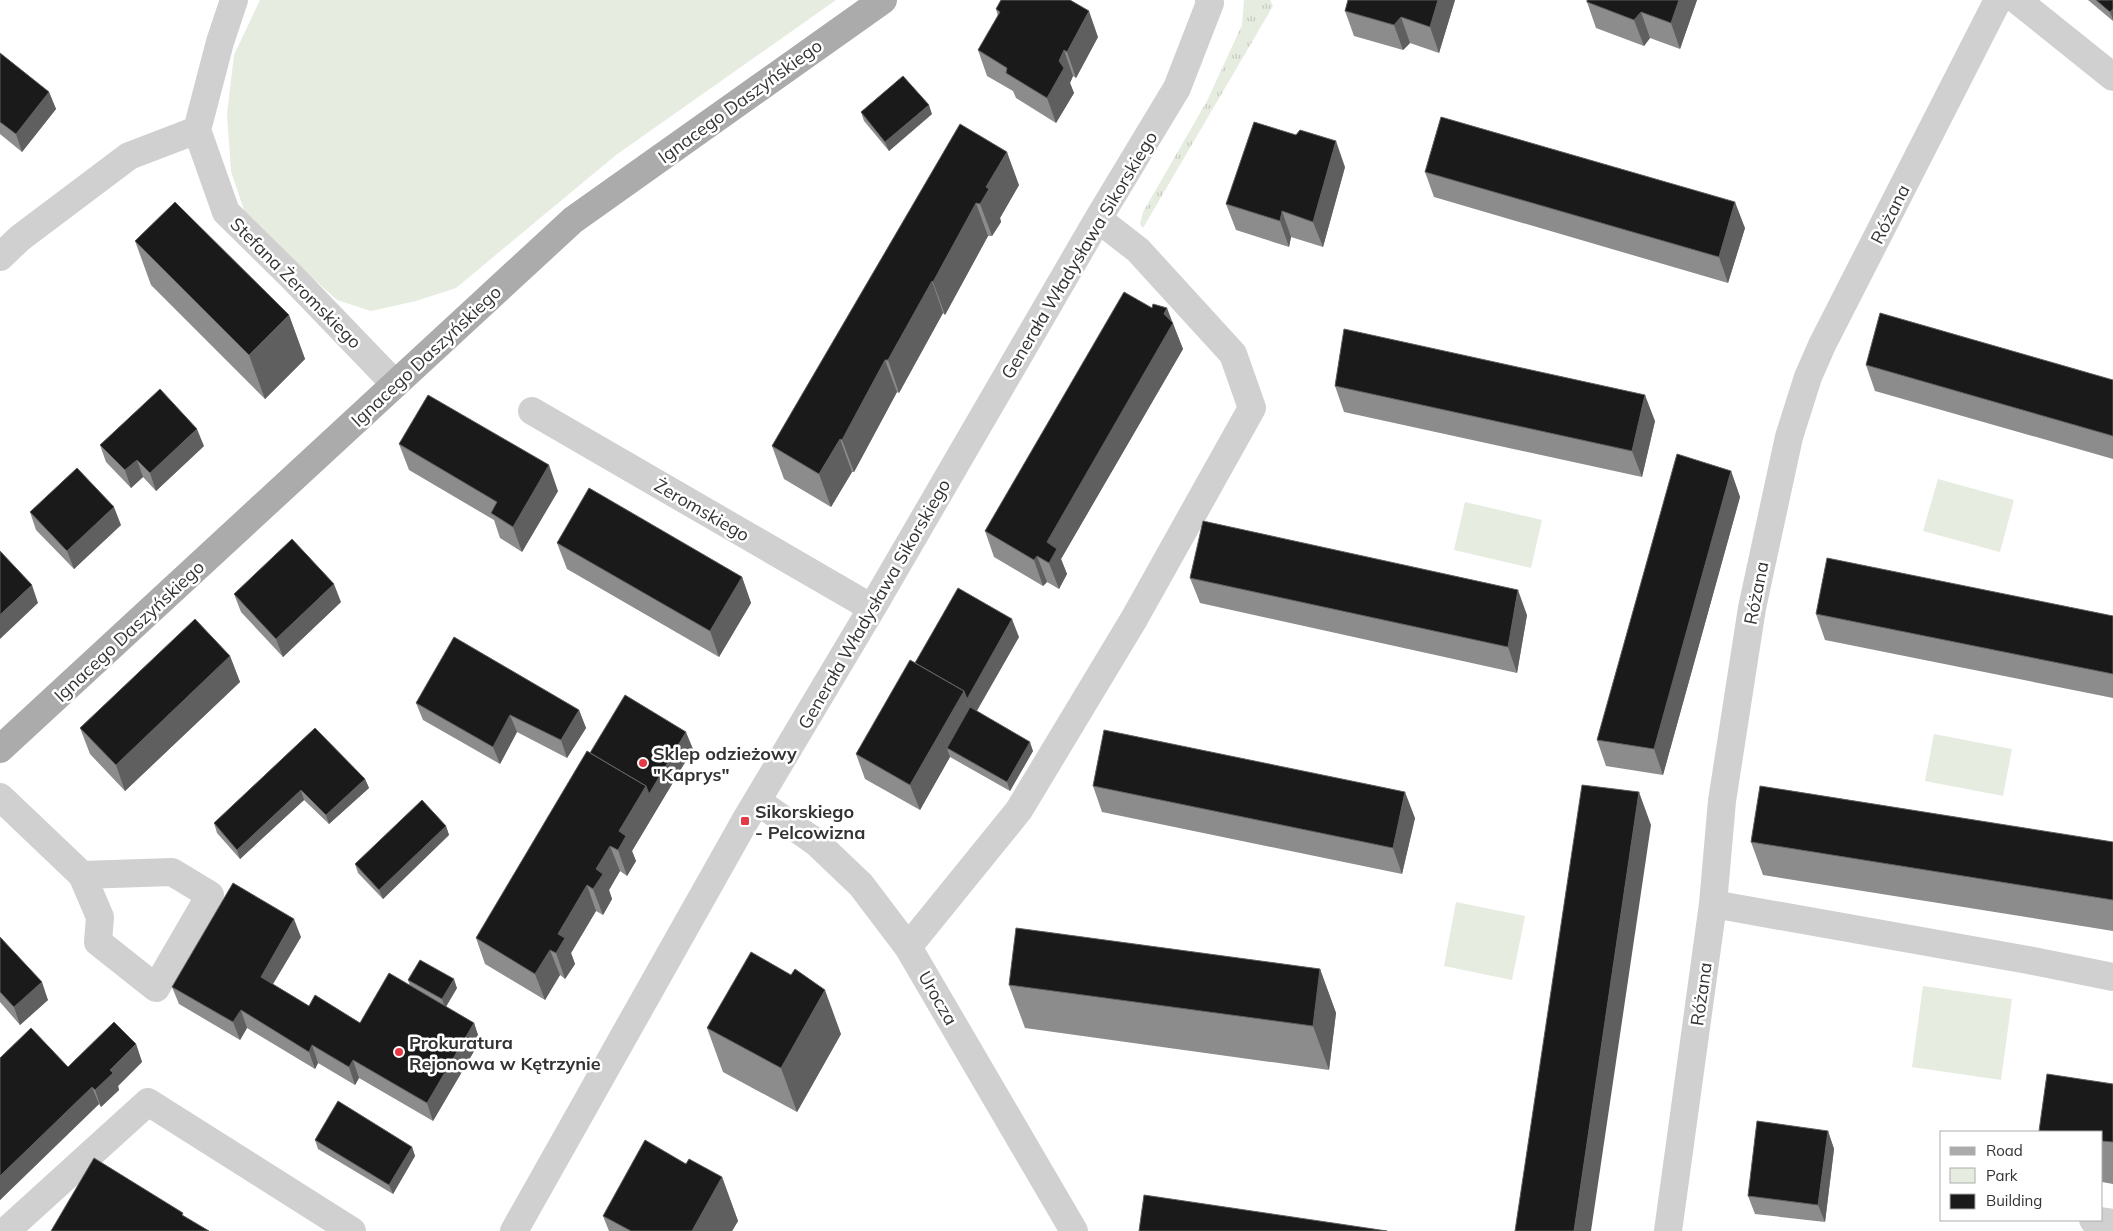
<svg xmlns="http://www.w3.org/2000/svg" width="2113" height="1231" font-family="Mulish,sans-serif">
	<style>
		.grass { fill: url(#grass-tufts) }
		.green { fill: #e6ecdf }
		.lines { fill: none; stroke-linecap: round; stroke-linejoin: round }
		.minor { stroke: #d0d0d0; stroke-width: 28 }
		.major { stroke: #ababab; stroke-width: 28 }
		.wall { fill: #8c8c8c }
		.shaded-wall { fill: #5f5f5f }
		.building { fill: #1a1a1a; stroke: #5f5f5f }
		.poi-dot { fill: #e63946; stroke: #fff; stroke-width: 2 }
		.labels { text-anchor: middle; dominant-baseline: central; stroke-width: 5; stroke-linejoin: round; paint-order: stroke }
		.street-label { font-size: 18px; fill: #333; stroke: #fff }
		.poi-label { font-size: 18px; font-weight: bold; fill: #333; stroke: #fff; text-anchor: start }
	</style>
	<defs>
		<pattern id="grass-tufts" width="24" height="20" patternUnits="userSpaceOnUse" patternTransform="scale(1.25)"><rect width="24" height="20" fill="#e6ecdf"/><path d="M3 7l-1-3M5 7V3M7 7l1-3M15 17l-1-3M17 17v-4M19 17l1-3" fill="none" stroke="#c6cbc0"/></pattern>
	</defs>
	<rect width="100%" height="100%" fill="#fff"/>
	<!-- grass -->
	<path class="grass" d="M1244 0H1270L1273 6 1143 228 1140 224 1143 212 1207 101 1242 25Z"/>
	<!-- green -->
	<path class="green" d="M260 0H836L616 155 456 288 416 301 371 311 337 300 247 219 231 171 227 114 234 55Z
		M1938 479 2014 500 2000 552 1923 531Z
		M1465 502 1542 520 1531 568 1454 550Z
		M1934 734 2012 749 2003 796 1925 781Z
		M1456 902 1525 916 1512 980 1444 966Z
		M1923 986 2012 999 2001 1080 1912 1067Z"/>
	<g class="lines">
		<!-- minor -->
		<path class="minor" d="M234 0 220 42 197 130 226 212 293 278 395 384
			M2017 0 2113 77
			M0 257 20 238 129 156 197 130
			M532 411 872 608
			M0 797 82 875 100 917 98 942 156 988 210 895 172 872 82 875
			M757 801 817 843 861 885 908 947 1074 1231
			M1713 904 2028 960 2113 977
			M908 947 1019 810 1134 619 1252 408 1233 354 1138 250 1098 219
			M2093 1220 2113 1223
			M6 1231 148 1102 352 1231
			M514 1231 745 821 872 608 1098 219 1177 88 1210 3 1209 0
			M1668 1231 1713 904 1722 801 1752 608 1789 437 1808 377 1822 345 1998 0"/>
		<!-- major -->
		<path class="major" d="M0 749 573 220 883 0"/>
	</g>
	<!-- wall -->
	<path class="wall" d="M1348 0H1455L1439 53 1410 43 1403 50 1354 36 1345 11Z
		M1697 0 1680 49 1650 38 1644 46 1596 28 1587 2Z
		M2088 0H2113V21Z
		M996 9 1098 37 1076 78 1073 76 1070 83 1074 93 1056 123 1016 98 1013 91 987 76 978 50 998 16Z
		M0 53 49 92 56 109 22 152 0 134Z
		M861 112 932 114 889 151 864 121Z
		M960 124 1019 185 1000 218 1001 222 992 236H988L945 315 943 313 899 393 897 392 854 472H852L831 507 784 479 772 446Z
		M1345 167 1323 247 1291 237 1289 247 1236 230 1226 204Z
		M1425 172 1745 228 1728 283 1434 197Z
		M135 241 289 315 305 359 265 399 151 285Z
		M1172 322 1183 349 1061 559 1067 574 1059 589 1047 582 1043 586 994 557 985 531Z
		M1866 365 2113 380V459L1875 391Z
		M1335 386 1655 421 1642 477 1344 412Z
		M399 444 558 491 522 552 500 538 494 520 409 470Z
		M100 445 204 446 156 491 143 477 131 488 106 462Z
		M1731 471 1740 497 1663 775 1606 766 1597 740Z
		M30 512 121 525 74 569 36 530Z
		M557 543 742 577 751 603 719 657 567 569Z
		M1190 578 1527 615 1517 673 1200 603Z
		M234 594 341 602 283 657 241 612Z
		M1816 614 2113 616V698L1825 640Z
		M1019 637 977 711 1033 751 1010 791 950 757 920 810 865 779 856 754 915 663Z
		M230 656 240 682 125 791 90 754 80 728Z
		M416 703 579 710 586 728 567 758 517 732 500 764 423 720Z
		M315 728 365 779 369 788 329 824 304 800 240 859 217 833 214 823Z
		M693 749 632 851 636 861 627 876 620 871 609 890 612 899 603 915 596 911 571 953 575 964 565 979 560 975 545 1000 485 964 476 938 590 753Z
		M1093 786 1415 818 1402 874 1102 812Z
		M446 826 449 835 383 899 358 873 355 864Z
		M1751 842H2113V931L1763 875Z
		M0 937 48 1000 20 1025 0 1002Z
		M301 937 273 984 309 1006 360 1023 410 986 408 980 457 988 446 1007 474 1023 480 1041 433 1121 359 1078 355 1085 318 1063 315 1069 247 1028 240 1040 179 1004 172 987Z
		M1320 969 1336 1013 1329 1070 1025 1028 1009 985Z
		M707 1028 841 1034 797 1112 723 1072Z
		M136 1044 142 1062 118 1086 119 1090 101 1107 99 1104 0 1200V1058L68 1067Z
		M2113 1084V1184L2102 1182V1132H2039V1131Z
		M1828 1131 1834 1149 1825 1222 1755 1214 1748 1196Z
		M315 1140 412 1147 415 1156 393 1194 318 1149Z
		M686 1164 722 1177 738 1221 732 1231H609L603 1216Z"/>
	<!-- shaded-wall -->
	<path class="shaded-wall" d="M1438 0H1455L1439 53 1430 27Z
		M1679 0H1697L1680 49 1671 23Z
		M2113 9V20L2110 12Z
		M1089 11 1098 37 1076 78 1067 52Z
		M1641 12 1650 38 1644 46 1634 20Z
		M1401 17 1410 43 1403 50 1394 25Z
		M1064 50 1073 76 1070 83 1074 93 1056 123 1047 98 1059 61Z
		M49 92 56 109 22 152 16 134Z
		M929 105 932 114 889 151 885 142Z
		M1336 141 1345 167 1323 247 1313 222Z
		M1007 152 1019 185 1000 218 1001 222 992 236 980 204 986 187Z
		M1735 202 1745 228 1728 283 1719 257Z
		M976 203 988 236 945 315 933 282Z
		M1282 211 1291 237 1289 247 1280 221Z
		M932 281 943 313 899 393 888 360Z
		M1167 308 1183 349 1061 559 1067 574 1059 589 1049 563 1047 542Z
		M289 315 305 359 265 399 249 355Z
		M885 360 897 392 854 472 842 440Z
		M1645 395 1655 421 1642 477 1632 451Z
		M197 429 204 446 156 491 150 473Z
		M840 439 852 472 831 507 819 474Z
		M137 460 143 477 131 488 125 470Z
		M549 465 558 491 522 552 513 527Z
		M1731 471 1740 497 1663 775 1654 749Z
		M114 507 121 525 74 569 67 551Z
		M1037 556 1047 582 1043 586 1034 560Z
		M742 577 751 603 719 657 710 631Z
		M334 584 341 602 283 657 276 639Z
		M32 585 38 603 0 639V615Z
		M1518 590 1527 615 1517 673 1508 647Z
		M1012 619 1019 637 973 717 967 699Z
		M230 656 240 682 125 791 116 765Z
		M964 691 973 717 947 748 950 757 920 810 910 785Z
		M579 710 586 728 567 758 561 740Z
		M510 715 517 732 500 764 493 747Z
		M686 732 693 749 632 851 636 861 627 876 618 850 619 831 646 786Z
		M1030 742 1033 751 1010 791 1007 782Z
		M365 779 369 788 329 824 326 815Z
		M301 790 304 800 240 859 237 850Z
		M1405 792 1415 818 1402 874 1393 848Z
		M1639 792 1651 825 1591 1231H1574Z
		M446 826 449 835 383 899 379 890Z
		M610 846 620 871 609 890 612 899 603 915 593 889 596 869Z
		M587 885 596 911 571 953 575 964 565 979 556 953 558 934Z
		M294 919 301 937 267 994 261 977Z
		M550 950 560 975 545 1000 535 974Z
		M1320 969 1336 1013 1329 1070 1313 1026Z
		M454 979 457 988 445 1008 442 999Z
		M42 982 48 1000 20 1025 14 1007Z
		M825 990 841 1034 797 1112 781 1068Z
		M241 1010 247 1028 240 1040 233 1022Z
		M474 1023 480 1041 433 1121 427 1103Z
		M136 1044 142 1062 118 1086 119 1090 101 1107 95 1090 110 1070Z
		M312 1045 318 1063 315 1069 309 1052Z
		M353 1060 359 1078 355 1085 349 1067Z
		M92 1087 99 1104 0 1200V1176Z
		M1828 1131 1834 1149 1825 1222 1818 1205Z
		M412 1147 415 1156 393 1194 389 1185Z
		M722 1177 738 1221 732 1231H692Z"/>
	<!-- building -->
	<path class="building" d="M1001 0H1070L1089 11 1067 52 1064 50 1059 61 1064 68 1047 98 1006 73 1007 68 978 50 1000 12 996 9Z
		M1348 0H1438L1430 27 1401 17 1394 25 1345 11Z
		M1587 0H1679L1671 23 1641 12 1634 20 1587 2Z
		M2096 0H2113V9L2110 12Z
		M0 53 49 92 16 134 0 122Z
		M903 76 929 105 885 142 861 112Z
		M1441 117 1735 202 1719 257 1425 172Z
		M1254 122 1296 135 1300 130 1336 141 1313 222 1282 211 1280 221 1226 204Z
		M960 124 1007 152 986 187 989 189 980 204 976 203 933 282 932 281 888 360H885L842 440 840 439 819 474 772 446Z
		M175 202 289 315 249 355 135 241Z
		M1124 292 1152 308 1153 304 1167 308 1164 314 1173 323 1047 542 1057 549 1049 563 1037 556 1034 560 985 531Z
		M1880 313 2113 380V436L1866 365Z
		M1344 329 1645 395 1632 451 1335 386Z
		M160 389 197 429 150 473 137 460 125 470 100 445Z
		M428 395 549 465 513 527 491 513 497 502 399 444Z
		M1677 454 1731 471 1654 749 1597 740Z
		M77 468 114 507 67 551 30 512Z
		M589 488 742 577 710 631 557 543Z
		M1203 521 1518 590 1508 647 1190 578Z
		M292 539 334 584 276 639 234 594Z
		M0 551 32 585 0 615Z
		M1827 558 2113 616V674L1816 614Z
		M958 588 1012 619 967 699 964 691 915 663Z
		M195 619 230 656 116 765 80 728Z
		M454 637 579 710 561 740 510 715 493 747 416 703Z
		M910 660 964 691 910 785 856 754Z
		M625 695 686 732 649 794 646 786 590 753Z
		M970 707 1030 742 1007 782 947 748Z
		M315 728 365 779 326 815 301 790 237 850 214 823Z
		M1104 730 1405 792 1393 848 1093 786Z
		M587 751 646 786 619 831 626 836 618 850 610 846 596 869 603 874 593 889 587 885 558 934 565 938 556 953 550 950 535 974 476 938Z
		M1582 785 1639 792 1574 1231H1515Z
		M1760 786 2113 842V900L1751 842Z
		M422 800 446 826 379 890 355 864Z
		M233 883 294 919 261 977 309 1006 315 995 360 1023 389 973 474 1023 427 1103 353 1060 349 1067 312 1045 309 1052 241 1010 233 1022 172 987Z
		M1016 928 1320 969 1313 1026 1009 985Z
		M0 937 42 982 14 1007 0 992Z
		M751 952 791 975 795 969 825 990 781 1068 707 1028Z
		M420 960 454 979 442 999 408 980Z
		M114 1022 136 1044 110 1070 113 1073 95 1090 92 1087 0 1176V1058L31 1028 68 1067Z
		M2047 1074 2113 1084V1142L2102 1141V1132H2047L2039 1131Z
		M338 1101 412 1147 389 1185 315 1140Z
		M1757 1121 1828 1131 1818 1205 1748 1196Z
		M645 1140 686 1164 689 1159 722 1177 692 1231H631L603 1216Z
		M94 1158 183 1213 182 1215 209 1231H51Z
		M1144 1195 1387 1231H1139Z"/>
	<!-- markers -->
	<g class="poi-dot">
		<circle cx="643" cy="763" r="5"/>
		<rect x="740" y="816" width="10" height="10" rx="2.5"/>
		<circle cx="399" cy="1052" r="5"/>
	</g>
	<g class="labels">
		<!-- street labels -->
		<g class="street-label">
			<text transform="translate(740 101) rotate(-36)">Ignacego Daszyńskiego</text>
			<text transform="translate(1890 214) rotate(-63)">Różana</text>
			<text transform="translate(1079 255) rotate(-59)">Generała Władysława Sikorskiego</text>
			<text transform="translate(296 283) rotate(45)">Stefana Żeromskiego</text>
			<text transform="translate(426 356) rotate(-43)">Ignacego Daszyńskiego</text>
			<text transform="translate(702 510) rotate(30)">Żeromskiego</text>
			<text transform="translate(1756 593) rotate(-79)">Różana</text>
			<text transform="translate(874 604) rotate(-60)">Generała Władysława Sikorskiego</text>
			<text transform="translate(129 631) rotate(-43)">Ignacego Daszyńskiego</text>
			<text transform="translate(1701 994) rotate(-82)">Różana</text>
			<text transform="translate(938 998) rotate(60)">Urocza</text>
		</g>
		<!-- poi labels -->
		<g class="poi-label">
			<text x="653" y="753">Sklep odzieżowy<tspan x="653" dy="21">"Kaprys"</tspan></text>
			<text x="755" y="811">Sikorskiego<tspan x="755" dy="21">- Pelcowizna</tspan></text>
			<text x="409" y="1042">Prokuratura<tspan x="409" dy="21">Rejonowa w Kętrzynie</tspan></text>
		</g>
	</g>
	<!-- legend -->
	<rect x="1940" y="1131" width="162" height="90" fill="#ffffff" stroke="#adadad"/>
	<rect x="1950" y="1147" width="25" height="8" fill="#ababab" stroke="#adadad"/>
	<text x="1986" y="1156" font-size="15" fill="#333333">Road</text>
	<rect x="1950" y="1168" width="25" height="15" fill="#e6ecdf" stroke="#adadad"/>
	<text x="1986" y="1181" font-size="15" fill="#333333">Park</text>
	<rect x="1950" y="1194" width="25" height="15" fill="#1a1a1a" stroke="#adadad"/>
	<text x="1986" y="1206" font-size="15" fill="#333333">Building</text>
</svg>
